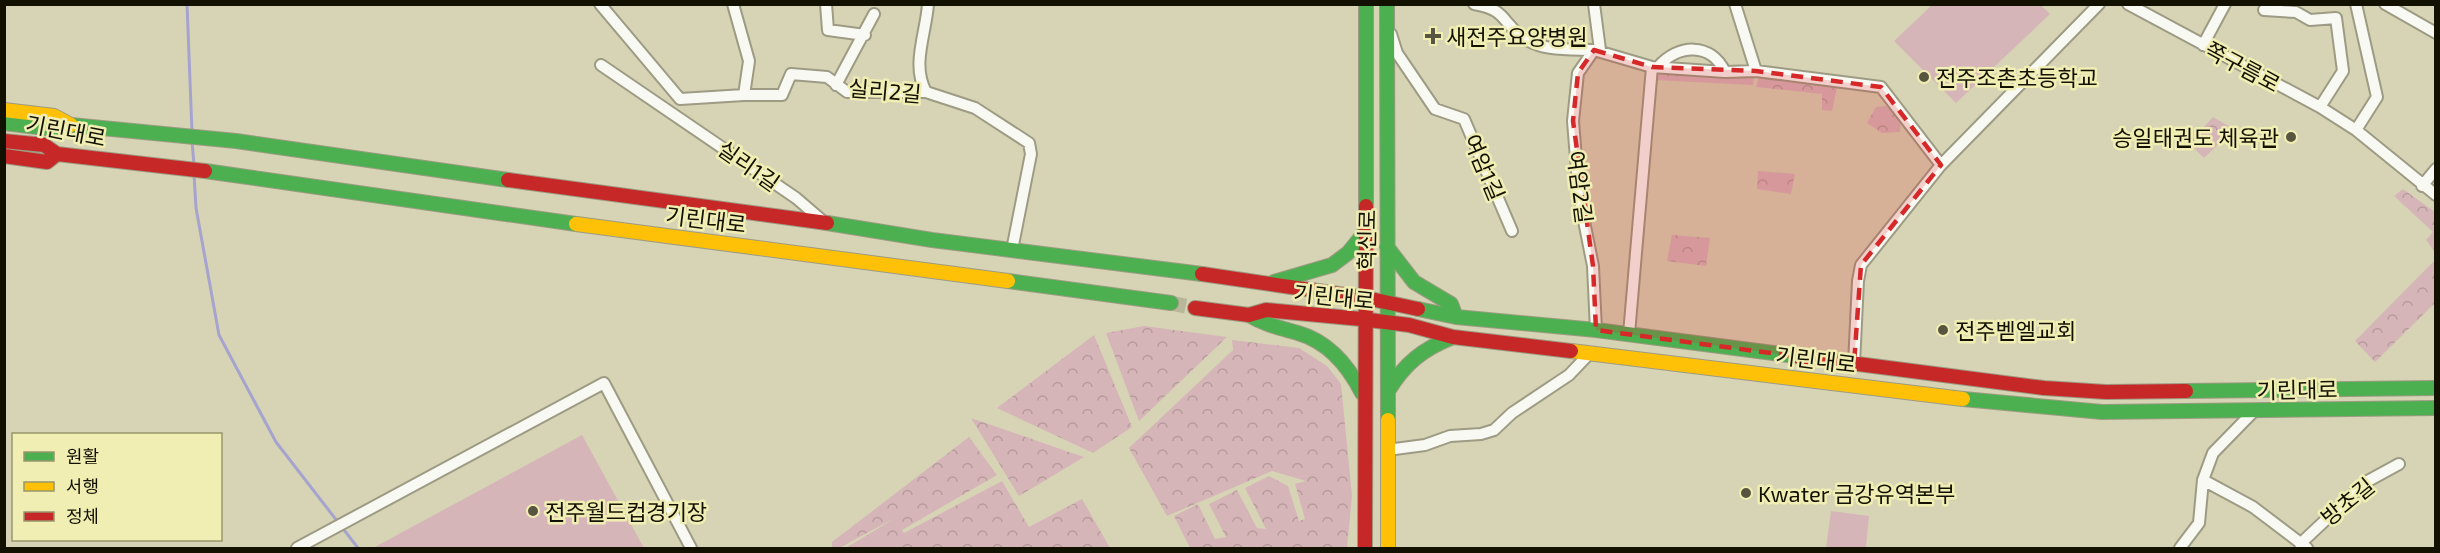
<svg xmlns="http://www.w3.org/2000/svg" width="2440" height="553" font-family="'Exo 2','Noto Sans KR',sans-serif">
	<style>
		.forest { fill: url(#forest-crowns) }
		.pitch { fill: #d6b5b8 }
		.lines { fill: none; stroke-linecap: round; stroke-linejoin: round }
		.stream { stroke: #a6a3ce; stroke-width: 3 }
		.secondary-tunnel { stroke: #b9b79a; stroke-width: 15; stroke-dasharray: 15 8; stroke-linecap: butt }
		.street-casing { stroke: #9d9b83; stroke-width: 14 }
		.fast-casing { stroke: #9d9b83; stroke-width: 16 }
		.slow-casing { stroke: #9d9b83; stroke-width: 16 }
		.jam-casing { stroke: #9d9b83; stroke-width: 16 }
		.street { stroke: #f9f9f4; stroke-width: 10 }
		.fast { stroke: #4caf50; stroke-width: 14 }
		.slow { stroke: #ffc107; stroke-width: 14 }
		.jam { stroke: #c62828; stroke-width: 14 }
		.marked { fill: #d62828; fill-opacity: 0.2; stroke: #d62828; stroke-width: 4.5; stroke-dasharray: 12 8; stroke-linejoin: round }
		.poi-dot { fill: #57553f; stroke: #f1eeb3; stroke-width: 2 }
		.labels { text-anchor: middle; dominant-baseline: central; stroke-width: 5; stroke-linejoin: round; paint-order: stroke }
		.poi-label { font-size: 22px; fill: #121100; stroke: #f1eeb3; text-anchor: start }
		.street-label { font-size: 22px; fill: #121100; stroke: #f1eeb3 }
	</style>
	<defs>
		<pattern id="forest-crowns" width="20" height="18" patternUnits="userSpaceOnUse" patternTransform="scale(1.5)"><rect width="20" height="18" fill="#d6b5b8"/><path d="M2 6a3 3 0 1 1 6 0M12 15a3 3 0 1 1 6 0" fill="none" stroke="#b79b9c"/></pattern>
	</defs>
	<rect width="100%" height="100%" fill="#d6d4b5"/>
	<!-- forest -->
	<path class="forest" d="M1654 70 1754 76 1753 85 1654 80Z
		M1759 76 1837 87 1832 111 1822 110V94L1756 87Z
		M1886 106 1901 118 1900 132 1882 133 1867 123 1876 107Z
		M2213 117 2234 129 2204 158 2189 143Z
		M1758 171 1795 174 1791 194 1757 189Z
		M2403 189 2435 212V252L2426 240 2433 232 2394 196Z
		M1672 235 1710 238 1706 266 1667 261Z
		M2435 260V303L2375 362 2355 341Z
		M1144 326 1227 337 1139 421 1106 333Z
		M1094 335 1132 427 1093 453 997 408Z
		M1232 340 1299 348 1327 366 1341 384 1352 496 1347 548H1190L1174 516 1198 504 1215 539 1226 537 1209 504 1237 490 1257 528 1266 529 1245 488 1269 476 1288 486 1299 521 1305 519 1295 484 1306 481 1272 471 1167 516 1129 448 1233 350Z
		M971 418 1069 452 1084 457 1019 496Z
		M969 437 997 475 902 530 904 533 1002 481 1029 527 1082 499 1110 548H846L895 518 839 548H832V542Z"/>
	<!-- pitch -->
	<path class="pitch" d="M1932 5H2041L2050 14 1956 103 1894 41Z
		M582 435 644 548H373Z
		M1831 511 1869 516 1866 548H1826Z
		M879 530 888 548H846Z"/>
	<g class="lines">
		<!-- stream -->
		<path class="stream" d="M187 4 192 132
			M192 141 194 165
			M194 174 196 208 219 335 276 442 358 548"/>
		<!-- secondary-tunnel -->
		<path class="secondary-tunnel" d="M1171 303 1195 308"/>
		<defs>
			<path id="street" d="M600 4 680 99
				M733 4 749 61 744 95
				M826 4 828 30 865 35
				M1474 4C1507 10 1500 20 1522 37 1543 52 1570 49 1594 50
				M1594 4 1600 50
				M1735 4 1756 71
				M2128 4 2320 107 2356 130 2436 195
				M2356 4 2377 97 2356 130
				M2385 4 2436 33
				M2264 10 2296 12 2310 20 2336 18 2343 71 2320 107
				M1391 34 1397 53 1435 109 1464 119 1512 231
				M2203 45 2225 4
				M601 65 796 198 824 222
				M1658 67C1678 44 1711 42 1725 72
				M836 85 874 14
				M926 92C911 65 926 34 928 4
				M680 99 744 95H782L791 74 827 77 847 92H926L975 108 1029 143 1031 154 1012 250
				M2422 186 2436 169
				M1596 330 1593 266 1579 196 1573 121 1578 73 1594 50 1652 67 1725 72 1756 71 1881 87 1941 165
				M1629 334 1652 67
				M1854 364 1858 281 1861 265 1941 165 2099 4
				M2254 411 2213 453 2203 480 2253 507 2307 548
				M1387 450 1425 445 1450 436 1481 434 1494 430 1512 413 1569 375 1590 353
				M2300 544 2366 482 2399 464
				M297 548 604 383 691 548
				M2180 548 2199 523 2203 480"/>
			<path id="fast" d="M1387 4 1388 420
				M4 123 54 129 71 125 236 141 508 180
				M205 171 576 224
				M1366 206V4
				M827 223 932 240 1202 274
				M1387 247 1414 282 1451 304 1456 317
				M1008 281 1171 303
				M1274 282 1332 265 1348 253 1366 231
				M1418 309 1456 317 1596 330 1796 356
				M1249 315C1265 325 1281 328 1298 333 1329 342 1348 365 1362 393
				M1388 391C1405 363 1423 349 1453 337
				M2186 391 2436 388
				M1963 399 2102 412 2436 408"/>
			<path id="slow" d="M4 110 54 116 71 125
				M576 224 1008 281
				M1571 351 1963 399
				M1388 420V548"/>
			<path id="jam" d="M4 141 44 145 57 154 205 171
				M4 156 47 162 57 154
				M508 180 827 223
				M1202 274 1366 298 1418 309
				M1195 308 1249 315 1266 310 1361 319 1409 325 1453 337 1571 351
				M1796 356 2044 388 2106 392 2186 391
				M1365 548 1366 206"/>
		</defs>
		<!-- street casing -->
		<use href="#street" class="street-casing"/>
		<!-- fast casing -->
		<use href="#fast" class="fast-casing"/>
		<!-- slow casing -->
		<use href="#slow" class="slow-casing"/>
		<!-- jam casing -->
		<use href="#jam" class="jam-casing"/>
		<!-- street -->
		<use href="#street" class="street"/>
		<!-- fast -->
		<use href="#fast" class="fast"/>
		<!-- slow -->
		<use href="#slow" class="slow"/>
		<!-- jam -->
		<use href="#jam" class="jam"/>
	</g>
	<!-- marked area -->
	<path class="marked" d="M1594 50 1652 67 1756 71 1881 87 1941 165 1861 265 1854 364 1596 330 1593 266 1573 121 1578 73Z"/>
	<!-- markers -->
	<g class="poi-dot">
		<path d="M1430 27h6v6h6v6h-6v6h-6v-6h-6v-6h6z"/>
		<circle cx="1924" cy="77" r="6"/>
		<circle cx="2291" cy="137" r="6"/>
		<circle cx="1943" cy="330" r="6"/>
		<circle cx="1746" cy="493" r="6"/>
		<circle cx="533" cy="511" r="6"/>
	</g>
	<g class="labels">
		<!-- poi labels -->
		<g class="poi-label">
			<text x="1446" y="36">새전주요양병원</text>
			<text x="1936" y="77">전주조촌초등학교</text>
			<text x="2279" y="137" text-anchor="end">승일태권도 체육관</text>
			<text x="1955" y="330">전주벧엘교회</text>
			<text x="1758" y="493">Kwater 금강유역본부</text>
			<text x="545" y="511">전주월드컵경기장</text>
		</g>
		<!-- street labels -->
		<g class="street-label">
			<text transform="translate(2243 66) rotate(28)">쪽구름로</text>
			<text transform="translate(885 90) rotate(5)">실리2길</text>
			<text transform="translate(66 130) rotate(11)">기린대로</text>
			<text transform="translate(749 165) rotate(35)">실리1길</text>
			<text transform="translate(1485 167) rotate(67)">여암1길</text>
			<text transform="translate(1581 187) rotate(83)">여암2길</text>
			<text transform="translate(706 219) rotate(7)">기린대로</text>
			<text transform="translate(1366 240) rotate(-89)">혁신로</text>
			<text transform="translate(1334 296) rotate(6)">기린대로</text>
			<text transform="translate(1816 359) rotate(7)">기린대로</text>
			<text transform="translate(2297 389) rotate(-1)">기린대로</text>
			<text transform="translate(2347 501) rotate(-39)">방초길</text>
		</g>
	</g>
	<!-- border -->
	<rect width="2440" height="553" fill="none" stroke="#121100" stroke-width="12"/>
	<!-- legend -->
	<rect x="12" y="433" width="210" height="108" fill="#f1eeb3" stroke="#98966b" stroke-width="1.5"/>
	<rect x="24" y="452" width="30" height="9" fill="#4caf50" stroke="#98966b" stroke-width="1.5"/>
	<text x="66" y="463" font-size="18" fill="#121100">원활</text>
	<rect x="24" y="482" width="30" height="9" fill="#ffc107" stroke="#98966b" stroke-width="1.5"/>
	<text x="66" y="493" font-size="18" fill="#121100">서행</text>
	<rect x="24" y="512" width="30" height="9" fill="#c62828" stroke="#98966b" stroke-width="1.5"/>
	<text x="66" y="523" font-size="18" fill="#121100">정체</text>
</svg>
